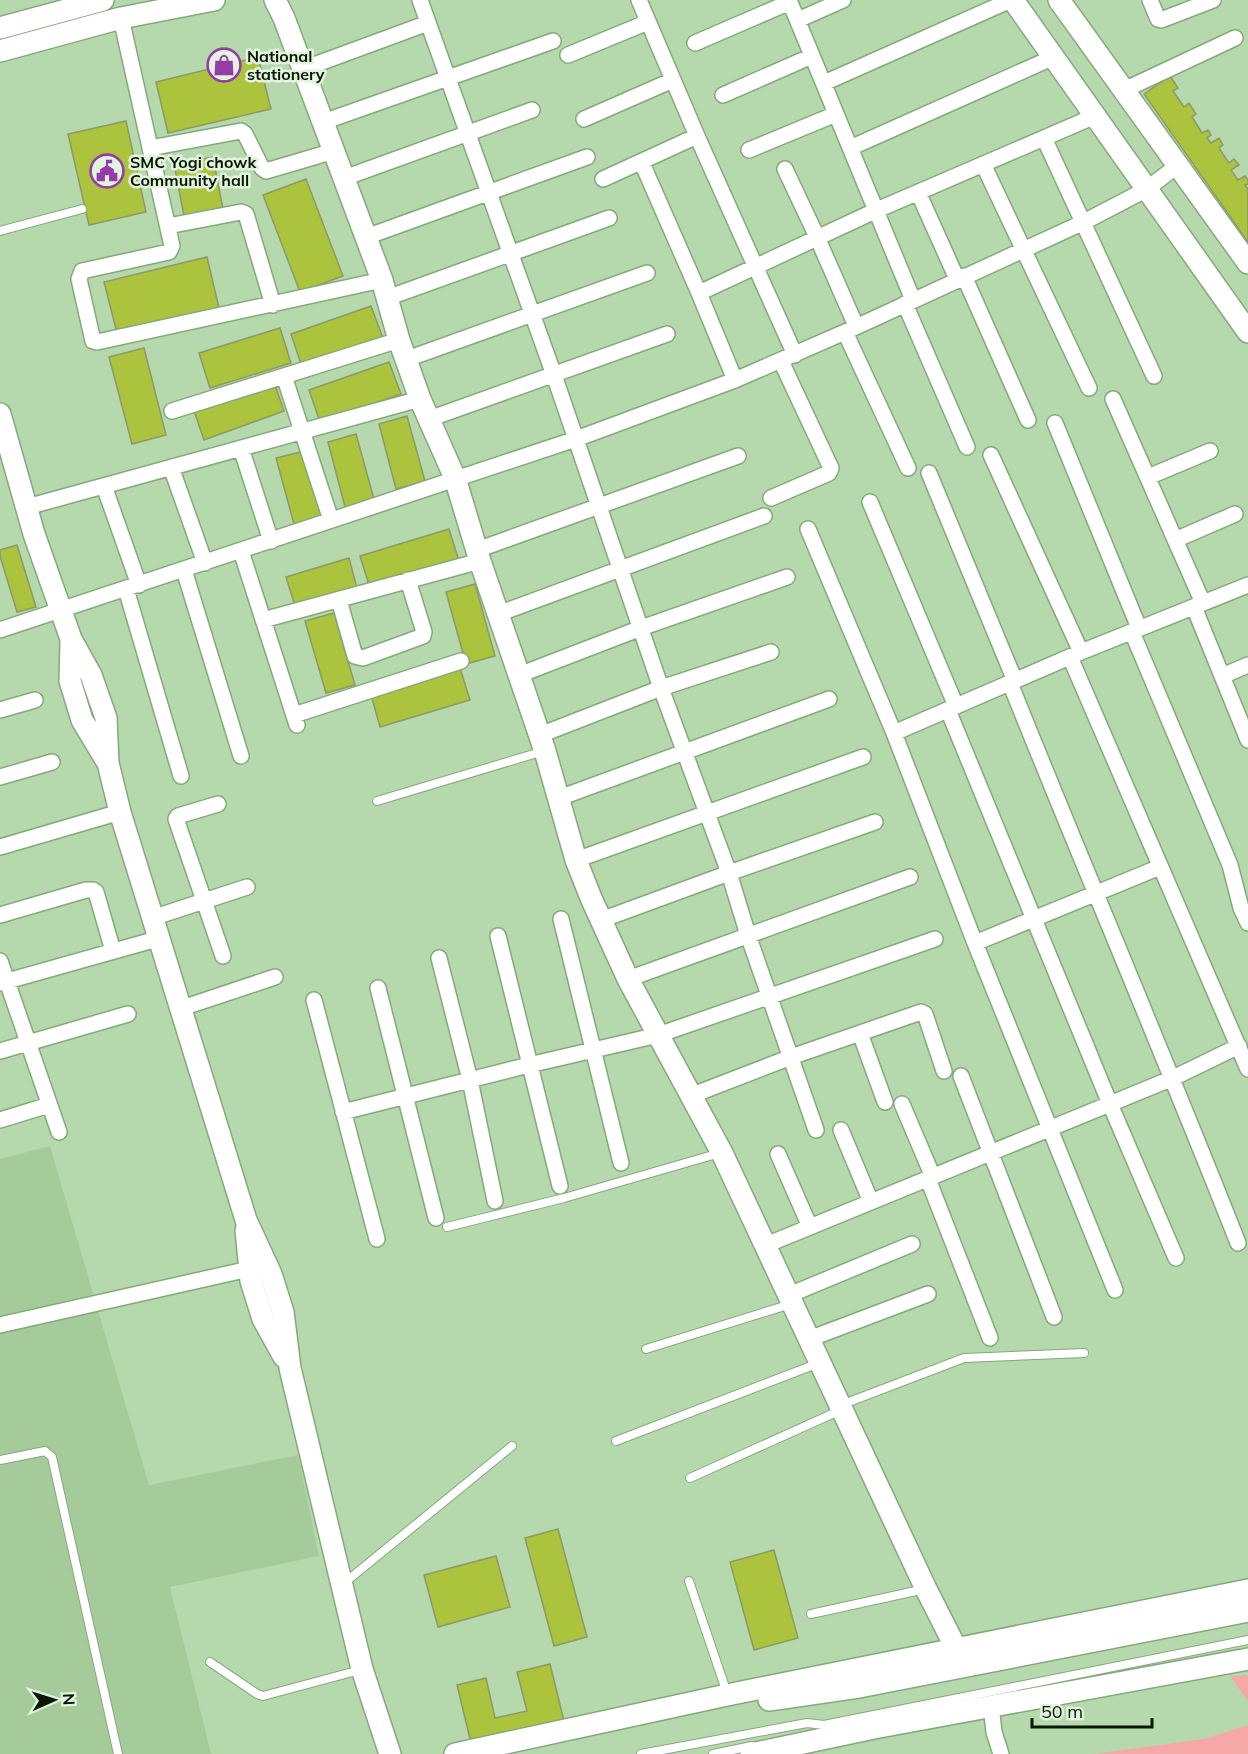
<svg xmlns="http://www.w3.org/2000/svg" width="1248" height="1754" font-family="Mulish,sans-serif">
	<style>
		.built { fill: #a5cb9a }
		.green { fill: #f6a8a8 }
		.building { fill: #abc33d; stroke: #8d9966; stroke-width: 1.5 }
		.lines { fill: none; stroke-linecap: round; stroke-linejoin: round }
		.lane-casing { stroke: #86a87d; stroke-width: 10 }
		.street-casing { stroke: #86a87d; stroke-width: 18 }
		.secondary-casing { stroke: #86a87d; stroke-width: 24 }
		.lane { stroke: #fff; stroke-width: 8 }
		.street { stroke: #fff; stroke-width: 15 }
		.secondary { stroke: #fff; stroke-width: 21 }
		.labels { text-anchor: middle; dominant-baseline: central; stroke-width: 5; stroke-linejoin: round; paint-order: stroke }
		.poi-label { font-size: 16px; font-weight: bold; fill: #0a1707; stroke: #e2f4dd; text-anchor: start }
	</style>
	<rect width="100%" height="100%" fill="#b5d9ac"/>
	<!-- built -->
	<path class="built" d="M50 1146 149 1485 298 1455 319 1556 170 1587 211 1754H0V1159Z"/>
	<!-- green -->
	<path class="green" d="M1248 1675V1701L1230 1676Z
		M1248 1725V1754H1093L1204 1739Z"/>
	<!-- building -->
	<path class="building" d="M258 57 271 109 168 133 156 82Z
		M1170 76 1178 88 1173 91 1184 107 1189 103 1196 114 1192 117 1202 133 1208 130 1211 135 1207 138 1211 143 1219 138 1223 145 1219 148 1229 163 1234 159 1239 165 1231 170 1238 180 1245 176 1248 180V184L1245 185 1248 189V242L1144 94Z
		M126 121 146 212 89 225 68 134Z
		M213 157 223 209 184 216 174 164Z
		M306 179 343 276 300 292 263 195Z
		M207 257 219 308 117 333 104 282Z
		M371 306 383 338 302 367 291 334Z
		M280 328 291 363 210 388 199 353Z
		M144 348 166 435 132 444 109 357Z
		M389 362 401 394 320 422 309 390Z
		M273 379 284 411 204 440 193 408Z
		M407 416 425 481 396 489 379 424Z
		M356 434 374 499 345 507 328 442Z
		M305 451 323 516 294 524 276 458Z
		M449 529 459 561 370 588 360 556Z
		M17 545 36 607 17 612 0 556V550Z
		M349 558 357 588 295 606 286 577Z
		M475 584 495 656 466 664 446 592Z
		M334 613 355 685 326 693 305 621Z
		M460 668 470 700 380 727 371 695Z
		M558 1529 587 1637 554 1646 525 1538Z
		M774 1550 798 1638 754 1650 730 1562Z
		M496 1556 510 1607 438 1627 424 1575Z
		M550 1664 564 1721 471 1743 457 1685 486 1678 495 1718 527 1711 517 1672Z"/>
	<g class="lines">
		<defs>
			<path id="lane" d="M0 231 82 209
				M377 801 544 751
				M447 1227 564 1198 720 1153
				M646 1349 791 1304
				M841 1405 964 1358 1084 1353
				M616 1441 819 1363
				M0 1460 45 1451 52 1457 118 1754
				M690 1478 841 1410
				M689 1581 727 1693
				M343 1584 512 1446
				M811 1614 925 1589
				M210 1662 257 1694 263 1696 360 1670
				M641 1754 807 1723 824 1725 1248 1640
				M713 1754 752 1746"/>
			<path id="street" d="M420 0 554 375 661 688 729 873 748 935 816 1130
				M639 0 697 136 795 355
				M789 0 913 300
				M1150 0 1158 19 1161 20 1213 0
				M121 18 172 246 169 252 82 271 79 279 93 341 97 342 382 280
				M798 20 843 0
				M695 43 790 2
				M568 55 648 22
				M303 69 428 23
				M824 83 1011 0
				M1124 90 1235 38
				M723 95 812 56
				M584 119 673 80
				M323 122 553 41
				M1044 138 1154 376
				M150 148 241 131 245 134 262 168 266 171 334 151
				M850 148 1054 57
				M749 150 836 114
				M642 163 699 293 735 380
				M983 164 1089 388
				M785 169 817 237 856 326
				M344 178 532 110
				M603 179 697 136
				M918 192 957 279
				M168 226 241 212 246 214 273 305
				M366 237 587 157
				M964 276 1028 420
				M699 293 877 210 1095 116
				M387 298 609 218
				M905 304 967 447
				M845 332 908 468
				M407 359 647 273
				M284 376 331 520
				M1113 399 1203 603
				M172 411 399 340
				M429 419 667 334
				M1055 423 1139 628
				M241 448 271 541
				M991 455 1081 652
				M171 467 205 563
				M929 473 1015 681
				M1148 477 1210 451
				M104 486 139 585
				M771 498 829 473 831 468 781 361
				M870 502 956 706
				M27 507 420 399
				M808 529 894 733 975 943 1115 1290
				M1175 540 1235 514
				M477 550 738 456
				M241 551 297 725
				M184 570 241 756
				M126 589 181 776
				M339 600 355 656 363 658 423 636 424 632 408 580
				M1194 607 1248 740
				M498 614 764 516
				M263 620 480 561
				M0 630 576 439 735 380 845 332 1084 222 1147 189 1178 165
				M1132 632 1230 865 1241 908 1248 923
				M1070 657 1248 1069
				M519 675 641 628 787 577
				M1222 676 1248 665
				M1010 683C1085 870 1164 1055 1238 1243
				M0 710 35 700
				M948 710 1110 1104 1176 1258
				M294 715 461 661
				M894 733 1081 652 1248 585
				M540 735 661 688 771 652
				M0 777 52 762
				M559 798 829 699
				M218 804 178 816 176 819 223 956
				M0 847 120 812
				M576 860 863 757
				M0 915 86 890H93L96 892 113 951
				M152 918 247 887
				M561 919 621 1163
				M601 920 729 873 875 822
				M498 936 560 1186
				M975 943 1160 867
				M439 958 470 1080 495 1201
				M0 961 59 1132
				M628 979 910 877
				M0 983 157 939
				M378 988 436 1218
				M314 1000 377 1239
				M179 1009 275 977
				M860 1033 885 1102
				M0 1051 128 1014
				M961 1076 1054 1317
				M690 1096 791 1057 921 1012 925 1014 944 1071
				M902 1104 933 1177
				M343 1112 529 1065 658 1035 935 939
				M0 1120 49 1105
				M841 1130 871 1202
				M778 1154 810 1227
				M928 1179 990 1338
				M766 1245 1173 1078 1239 1046
				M789 1295 912 1244
				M0 1325 249 1269
				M809 1339 928 1294
				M991 1706 994 1732 1001 1754"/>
			<path id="secondary" d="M275 0 284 18 382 280 399 340 420 399 455 478 480 561 545 751 576 860 591 898 628 979 722 1153 926 1589 965 1666
				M1013 0 1248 332
				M1059 0 1248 263
				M0 28 103 0
				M0 51 121 18 214 0
				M0 414 34 534 71 639 91 675 106 718 108 763 120 812 246 1220 271 1274 283 1312 290 1368 362 1669 390 1754
				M71 641 70 681 82 720 106 760
				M246 1230 251 1281 263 1319 284 1357
				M769 1700 859 1687 1248 1611
				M455 1754 727 1695 1248 1590
				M751 1754 874 1728 1248 1659"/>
		</defs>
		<!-- lane casing -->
		<use href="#lane" class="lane-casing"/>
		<!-- street casing -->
		<use href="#street" class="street-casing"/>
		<!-- secondary casing -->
		<use href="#secondary" class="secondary-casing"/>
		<!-- lane -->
		<use href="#lane" class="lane"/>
		<!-- street -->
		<use href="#street" class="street"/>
		<!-- secondary -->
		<use href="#secondary" class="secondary"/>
	</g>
	<!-- icons -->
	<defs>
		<symbol id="shop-ring" viewBox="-11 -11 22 22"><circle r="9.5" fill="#e2f4dd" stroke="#943da9" stroke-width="1.5"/><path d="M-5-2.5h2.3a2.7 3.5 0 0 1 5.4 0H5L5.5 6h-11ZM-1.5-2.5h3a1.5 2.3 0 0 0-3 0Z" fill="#943da9"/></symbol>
		<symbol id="civic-ring" viewBox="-11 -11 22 22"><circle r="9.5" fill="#e2f4dd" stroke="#943da9" stroke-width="1.5"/><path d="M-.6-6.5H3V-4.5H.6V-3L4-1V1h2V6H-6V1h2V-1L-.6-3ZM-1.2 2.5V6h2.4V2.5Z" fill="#943da9"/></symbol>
	</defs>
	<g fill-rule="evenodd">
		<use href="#shop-ring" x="205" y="46" width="38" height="38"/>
		<use href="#civic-ring" x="88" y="152" width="38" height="38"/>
	</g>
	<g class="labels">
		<!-- poi labels -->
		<g class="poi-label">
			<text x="247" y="56">National<tspan x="247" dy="18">stationery</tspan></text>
			<text x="130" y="162">SMC Yogi chowk<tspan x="130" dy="18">Community hall</tspan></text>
		</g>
	</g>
	<!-- north arrow -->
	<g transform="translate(54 1700) rotate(87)" stroke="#e2f4dd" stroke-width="4.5" paint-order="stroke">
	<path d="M0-4.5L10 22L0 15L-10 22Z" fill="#0a1707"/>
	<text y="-9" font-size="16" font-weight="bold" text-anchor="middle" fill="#0a1707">N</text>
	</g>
	<!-- scale -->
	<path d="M1032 1718v9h120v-9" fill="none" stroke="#0a1707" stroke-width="3"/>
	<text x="1041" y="1718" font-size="18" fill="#0a1707" stroke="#e2f4dd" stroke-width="4.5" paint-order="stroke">50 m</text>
</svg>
